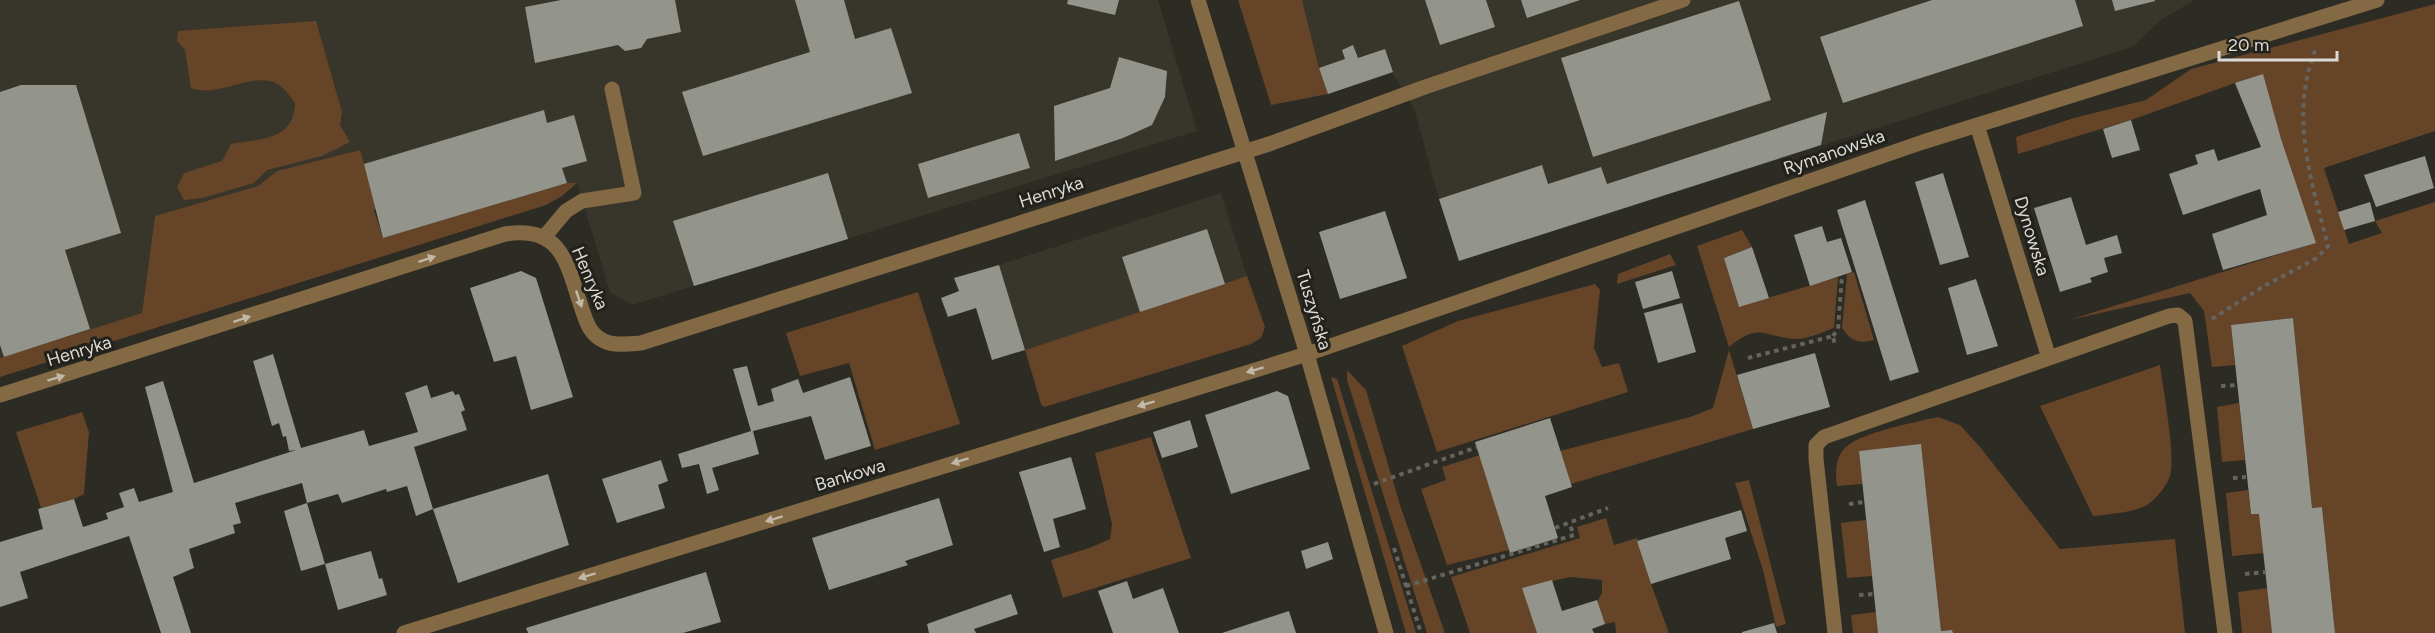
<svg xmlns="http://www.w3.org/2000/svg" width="2435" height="633" font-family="Figtree,sans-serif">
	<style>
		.built { fill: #38352a }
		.green { fill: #654428 }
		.building { fill: #93958d }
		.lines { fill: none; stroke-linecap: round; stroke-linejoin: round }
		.path { stroke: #65645e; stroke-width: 4; stroke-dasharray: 4.5 4.5; stroke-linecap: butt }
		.minor { stroke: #836a44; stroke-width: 15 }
		.oneway { fill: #c1b8aa }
		.labels { text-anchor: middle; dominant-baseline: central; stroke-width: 6; stroke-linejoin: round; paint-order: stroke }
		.street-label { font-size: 18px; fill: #dbdad6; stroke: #22211b }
	</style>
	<rect width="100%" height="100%" fill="#2c2b24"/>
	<!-- built -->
	<path class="built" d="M0 0H1158L1197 131 632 305 610 292 577 183H567L383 238 360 150 277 171 258 186 155 216 142 313 0 358Z
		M1302 0H2194L2160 21 2132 47 1459 261 1439 199 1414 108 1392 73 1328 94 1319 68Z
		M1221 193 1247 276 1025 350 999 265Z"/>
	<!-- green -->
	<path class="green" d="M1238 0H1302L1319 68 1328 94 1271 105Z
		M2435 4V131L2324 168 2349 244 2382 233 2375 221 2435 202V633H2335L2322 507 2312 508 2293 318 2231 325 2235 365 2212 367 2204 311 2190 293 2069 320 2315 243 2235 83 2131 120 2018 154 2016 137 2074 118 2146 100 2191 69Z
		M316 21 342 112 340 125 350 142 322 156 267 170 254 183 203 198 184 200 177 187 184 173 222 161 231 144C261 138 294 141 295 103 290 97 285 89 279 85 255 69 218 99 191 88L185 50 177 41 178 31Z
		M360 150 377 208 374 210 383 238 567 183H577L562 196 546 205 0 377V358L142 313 155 216 258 186 277 171Z
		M1742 230 1752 247 1724 258 1741 306 1838 277 1834 328C1823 332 1808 339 1797 339 1763 338 1761 321 1729 347L1697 246Z
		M1670 254 1676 265 1617 284 1618 274Z
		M1854 272 1874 340C1858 344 1851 341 1842 328L1847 274Z
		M1247 276 1265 327 1261 338 1251 344 1044 407 1041 404 1025 350Z
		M1595 284 1600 290 1594 348 1602 367 1619 363 1628 392 1437 452 1402 346 1458 321Z
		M918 292 960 424 875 450 849 363 800 376 786 333Z
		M1729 350 1753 429 1571 484 1560 451 1690 417 1713 408Z
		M2160 365C2163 388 2176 457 2170 476 2167 486 2156 499 2147 505 2132 513 2110 514 2093 516L2040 406Z
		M1347 370 1366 390 1401 508 1445 633H1427L1347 380Z
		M1331 377 1337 379 1416 633H1406Z
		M2239 403 2245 460 2222 462 2217 407Z
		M82 412 89 432 84 494 74 499 41 508 16 432Z
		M1938 417 1960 425 1980 447 2060 549 2175 539 2185 633H1953L1952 630 1941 631 1921 445 1859 451 1863 484 1837 486C1835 473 1835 457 1846 447 1862 432 1916 422 1938 417Z
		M1151 437 1191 558 1063 598 1051 560 1089 548 1110 539 1112 524 1095 453Z
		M1480 455 1509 550 1447 565 1421 489 1446 480 1442 467Z
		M1749 480 1786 624 1776 627 1763 570 1735 483Z
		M2248 490 2251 514H2259L2264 553 2232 556 2226 493Z
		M1606 518 1614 545 1637 538 1651 584 1669 633H1616L1615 622 1605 624 1597 602 1602 593V580L1570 577 1523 588 1537 633H1470L1451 577 1580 538 1577 527Z
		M1866 520 1872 576 1847 578 1841 523Z
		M2268 588 2272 633H2242L2238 592Z
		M1876 612 1878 633H1853L1851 615Z"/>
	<!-- building -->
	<path class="building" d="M561 0H675L681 32 647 39 641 48 625 51 618 45 535 63 525 7Z
		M795 0H844L855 39 891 28 912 93 703 156 682 92 810 52Z
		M1068 0H1119L1115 15 1067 4Z
		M1425 0H1486L1495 27 1440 45Z
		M1521 0H1580L1527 18Z
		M1932 0H2075L2083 26 1843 103 1820 37Z
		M2112 0H2155V1L2115 11Z
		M1739 1 1771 100 1593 157 1561 58Z
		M1353 45 1358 58 1385 49 1393 72 1328 94 1319 68 1345 59 1342 50Z
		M1119 57 1167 71 1165 97 1152 125 1123 138 1055 161 1054 106 1110 88Z
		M2263 74 2281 139 2316 243 2223 270 2212 234 2267 215 2260 189 2183 215 2169 174 2198 164 2195 155 2214 149 2218 161 2261 147 2235 83Z
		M21 85H76L121 233 65 250 90 329 4 357 0 345V92Z
		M544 110 547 123 574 115 587 161 562 168 567 183 383 238 364 164Z
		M1827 112 1821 145 1459 261 1439 199 1542 165 1548 184 1601 167 1607 184Z
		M2131 120 2140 150 2112 158 2103 129Z
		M1019 133 1030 168 928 198 918 164Z
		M2425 156 2434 188 2376 207 2364 175Z
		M828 173 848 239 694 286 673 221Z
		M1943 173 1969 257 1940 265 1915 182Z
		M2071 197 2086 245 2117 235 2122 253 2104 258 2108 272 2090 278 2092 282 2060 292 2034 208Z
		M1865 200 1919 372 1890 381 1837 210Z
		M2370 202 2375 221 2344 230 2338 212Z
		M1385 211 1407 278 1340 299 1319 232Z
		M1822 226 1827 242 1841 238 1852 272 1810 286 1794 235Z
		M1207 229 1225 284 1140 312 1122 257Z
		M1752 247 1769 298 1739 307 1724 258Z
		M999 265 1025 350 992 360 976 308 948 317 941 298 959 291 954 278Z
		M521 271 536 278 573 397 531 410 516 356 494 362 470 288Z
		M1672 271 1680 298 1643 309 1635 282Z
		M1976 279 1998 346 1967 355 1948 288Z
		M1682 303 1696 352 1658 363 1644 313Z
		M2293 318 2312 508 2322 507 2335 633H2272L2259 514H2251L2231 325Z
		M1815 353 1830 407 1753 429 1737 375Z
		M273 354 301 448 364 430 369 446 418 432 405 393 427 385 431 398 453 391 455 395 459 394 465 410 461 412 467 430 414 447 433 509 416 516 407 486 387 492 386 489 342 503 338 494 307 503 302 483 235 503 241 523 233 525 235 533 189 549 194 568 173 577 191 633H161L129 536 20 572 28 598 0 607V542L43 529 38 509 74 499 83 527 108 519 106 513 124 507 119 493 134 488 139 502 173 492 145 387 163 381 194 483 296 450 289 451 286 436 283 437 279 423 272 426 253 361Z
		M747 366 758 406 774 401 771 389 798 379 803 393 850 377 871 446 825 460 811 416 753 431 759 454 712 468 719 490 707 494 699 464 682 468 678 454 751 431 733 369Z
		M1277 391 1288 396 1310 469 1231 494 1205 415Z
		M1550 418 1572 487 1545 496 1558 538 1510 553 1475 442Z
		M1190 420 1198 447 1162 458 1153 432Z
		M1921 444 1941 631 1952 630 1953 633H1878L1859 451Z
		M1071 457 1086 509 1053 519 1060 547 1044 552 1019 472Z
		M661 460 668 481 658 485 665 508 617 523 602 479Z
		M548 474 569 545 458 583 433 509Z
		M939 498 953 545 905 561 908 565 829 590 812 538Z
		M307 503 325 564 371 551 379 579 382 578 387 595 338 610 325 564 301 571 284 511Z
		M1741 510 1747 531 1725 538 1731 559 1651 584 1637 541Z
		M1328 542 1333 559 1306 569 1301 551Z
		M706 572 721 622 683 633H528L526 628Z
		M1552 580 1562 611 1597 600 1605 624 1592 629 1594 633H1537L1522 588Z
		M1127 581 1133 599 1163 588 1179 633H1113L1098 591Z
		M1011 594 1018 614 974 629 976 633H929L927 624Z
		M1289 611 1296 633H1222Z
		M1774 623 1777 633H1742V632Z"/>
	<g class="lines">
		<!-- path -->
		<path class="path" d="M2212 319 2264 286 2317 258 2328 246C2311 180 2289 114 2316 48
			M1833 336 1838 329 1842 275
			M1748 358 1833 336 1835 346
			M2221 386 2237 385
			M2233 478 2246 477
			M1374 484 1477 447
			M1849 504 1864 502
			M1555 528 1608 508
			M1394 548 1421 633
			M2245 574 2266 572
			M1406 586 1574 535 1569 523
			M1859 595 1874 594"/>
		<!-- minor -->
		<path class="minor" d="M1198 0 1307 354 1386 633
			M1977 125 2049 358
			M545 236 566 211 582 201 634 193 612 89
			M0 395 505 234C564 225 567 266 583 312 587 324 591 335 604 341 614 346 630 344 641 343L1269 144 1425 87 1683 0
			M404 633 1307 354 1923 142 2377 0
			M1835 633 1816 459V445L1824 437 2169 316 2178 315 2185 321 2225 633"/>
	</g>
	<!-- one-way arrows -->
	<defs><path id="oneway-solid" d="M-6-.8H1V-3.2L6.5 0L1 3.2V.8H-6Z" transform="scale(1.5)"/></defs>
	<g class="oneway">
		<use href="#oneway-solid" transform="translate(427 259) rotate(-18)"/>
		<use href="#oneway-solid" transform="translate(579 299) rotate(71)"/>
		<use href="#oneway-solid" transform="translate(242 319) rotate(-18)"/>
		<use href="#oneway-solid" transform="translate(1255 370) rotate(163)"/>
		<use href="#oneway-solid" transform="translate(56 378) rotate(-17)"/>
		<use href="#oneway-solid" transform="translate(1146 404) rotate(163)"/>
		<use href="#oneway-solid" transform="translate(960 461) rotate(163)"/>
		<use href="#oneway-solid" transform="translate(774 519) rotate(163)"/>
		<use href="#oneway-solid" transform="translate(587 576) rotate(163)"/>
	</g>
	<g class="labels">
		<!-- street labels -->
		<g class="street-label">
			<text transform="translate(1834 152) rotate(-19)">Rymanowska</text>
			<text transform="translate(1051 192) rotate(-18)">Henryka</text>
			<text transform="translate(2032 236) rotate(73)">Dynowska</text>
			<text transform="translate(590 278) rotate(67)">Henryka</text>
			<text transform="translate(1314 310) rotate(73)">Tuszyńska</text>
			<text transform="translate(79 351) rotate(-17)">Henryka</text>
			<text transform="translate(850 475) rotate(-17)">Bankowa</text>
		</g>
	</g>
	<!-- scale -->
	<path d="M2219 51v9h118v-9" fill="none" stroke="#dbdad6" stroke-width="3"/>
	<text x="2228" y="51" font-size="18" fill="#dbdad6" stroke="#22211b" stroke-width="4.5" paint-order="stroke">20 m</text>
</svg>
